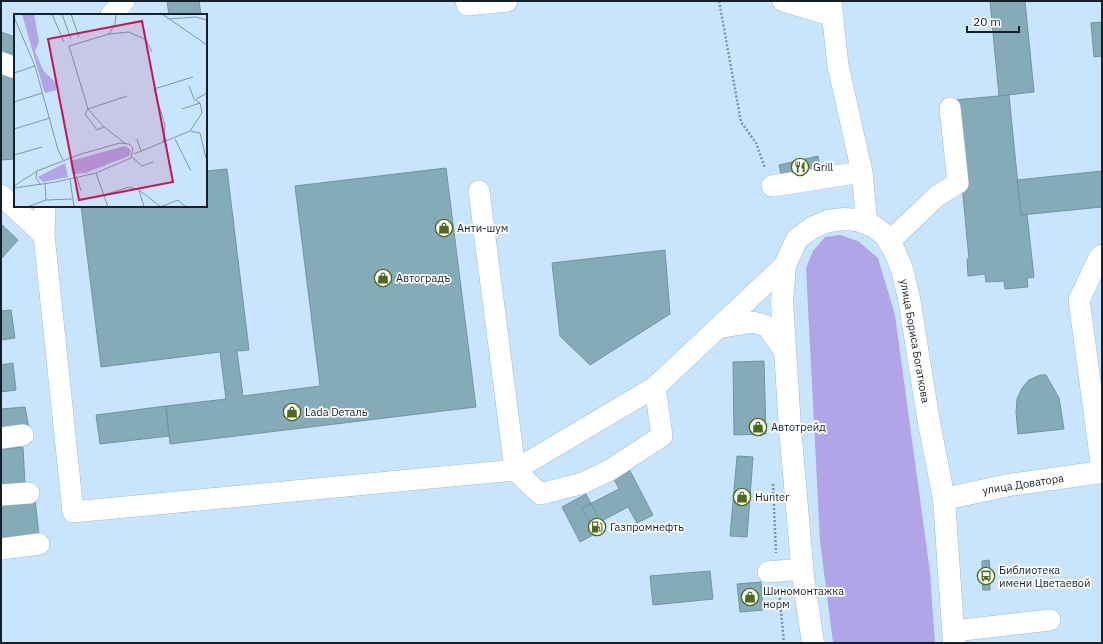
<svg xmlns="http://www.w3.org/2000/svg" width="1103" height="644" font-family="'IBM Plex Sans',sans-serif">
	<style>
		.green { fill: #b1a5e7 }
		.building { fill: #85abb8; stroke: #6f95a1 }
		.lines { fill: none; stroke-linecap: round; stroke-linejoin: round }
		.minor-casing { stroke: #9fbad2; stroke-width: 22 }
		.major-casing { stroke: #9fbad2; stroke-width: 23 }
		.path { stroke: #7e92a4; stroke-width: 2.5; stroke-dasharray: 2 2; stroke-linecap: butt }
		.minor { stroke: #fff; stroke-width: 21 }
		.major { stroke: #fff; stroke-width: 22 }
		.labels { text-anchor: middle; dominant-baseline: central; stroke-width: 3.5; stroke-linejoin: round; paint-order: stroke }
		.poi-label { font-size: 11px; fill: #141f27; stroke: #fff; text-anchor: start }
		.street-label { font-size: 11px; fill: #141f27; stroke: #fff }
		.inset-road { fill: none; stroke: #8196a8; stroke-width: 1 }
		.view { fill: #c2185b; fill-opacity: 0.15; stroke: #c2185b; stroke-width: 2 }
		.inset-edge { fill: none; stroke: #141f27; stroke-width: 2 }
	</style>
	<rect width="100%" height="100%" fill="#c9e5fe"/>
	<!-- green -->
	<path class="green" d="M840 235 858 241 878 258 895 315 930 572 935 643H833L820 541 806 268 813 251 825 237Z"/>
	<!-- building -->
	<path class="building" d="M167 1H199L201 15H169Z
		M990 1H1025L1034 92 999 96Z
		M1102 22V56L1094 57 1091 23Z
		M1 32 15 37V55L1 50Z
		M1 69 15 74V159L1 160Z
		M1009 95 1021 215 1027 214 1034 277 1027 278 1028 287 1005 289 1004 281 986 282 985 274 968 276 967 259H969L954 100Z
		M818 156 821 170 782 178 779 165Z
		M446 168 476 407 170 444 166 406 226 399 220 352 101 367 81 206H206V171L227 169 249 350 237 351 243 396 320 386 295 186Z
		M1102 171V207L1021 215 1017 180Z
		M1 224 18 240 1 259Z
		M665 250 670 314 590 365 560 336 552 263Z
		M11 310 15 338 1 340V311Z
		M764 361 766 434 734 435 733 362Z
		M13 363 16 390 1 392V365Z
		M1040 375H1046L1059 398 1064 429 1018 434 1016 412 1017 399 1022 388 1029 380Z
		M166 406 169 436 100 444 96 415Z
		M25 407 29 428 1 430V409Z
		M23 447 25 484 1 486V449Z
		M737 456 753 457 747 537 730 536Z
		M627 465 653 515 637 523 628 507 592 526 582 508 619 489 611 473Z
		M586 494 604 529 580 542 562 507Z
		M35 499 39 535 1 540V503Z
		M989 560 990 569H982V561Z
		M710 571 713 599 653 605 650 576Z
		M990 581V590H983L982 582Z
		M761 582 763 610 740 612 737 584Z"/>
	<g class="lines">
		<defs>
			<path id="minor" d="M466 1 467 5 507 1
				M783 1 833 16
				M831 1 838 66 862 172 867 224
				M111 15 124 1
				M1 63 13 67
				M772 186 862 172
				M479 191 515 470 655 387 785 265
				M1 195 44 235
				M45 206 44 235 73 512 515 470 540 494 583 483 610 470 662 436 655 387
				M889 242 937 196 958 183 950 108
				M1102 255 1099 258 1079 300 1102 470
				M718 328 753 322 767 326 785 352
				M1 438 23 435
				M1 495 29 493
				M1 549 39 544
				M768 572 802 569
				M954 631 1050 620"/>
			<path id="major" d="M944 499 1009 485 1102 472
				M813 643 803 576 790 428 782 302 785 265 797 239 812 228 828 221 844 219 857 220 873 226 885 235 894 250 902 269 909 298 929 423 944 499 954 643"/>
		</defs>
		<!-- minor casing -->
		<use href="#minor" class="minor-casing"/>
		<!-- major casing -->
		<use href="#major" class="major-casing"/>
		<!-- path -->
		<path class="path" d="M719 1 741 122 756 143 765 168
			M773 484 776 553
			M779 590 784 643"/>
		<!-- minor -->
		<use href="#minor" class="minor"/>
		<!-- major -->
		<use href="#major" class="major"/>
	</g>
	<!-- icons -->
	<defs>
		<symbol id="restaurant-ring" viewBox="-11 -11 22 22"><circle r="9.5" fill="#fff" stroke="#506a1b" stroke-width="1.5"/><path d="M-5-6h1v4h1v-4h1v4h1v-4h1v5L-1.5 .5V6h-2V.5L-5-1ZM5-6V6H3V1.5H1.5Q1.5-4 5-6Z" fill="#506a1b"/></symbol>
		<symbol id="shop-ring" viewBox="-11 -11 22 22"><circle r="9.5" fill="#fff" stroke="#506a1b" stroke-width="1.5"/><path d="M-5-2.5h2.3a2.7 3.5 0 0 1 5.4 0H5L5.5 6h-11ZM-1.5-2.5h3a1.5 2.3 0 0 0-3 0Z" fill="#506a1b"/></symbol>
		<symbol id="fuel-ring" viewBox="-11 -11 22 22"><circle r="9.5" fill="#fff" stroke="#506a1b" stroke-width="1.5"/><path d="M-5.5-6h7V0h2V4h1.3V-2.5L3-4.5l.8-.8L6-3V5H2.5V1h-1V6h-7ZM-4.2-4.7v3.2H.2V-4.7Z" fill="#506a1b"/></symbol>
		<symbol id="bus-ring" viewBox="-11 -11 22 22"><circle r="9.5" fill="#fff" stroke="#506a1b" stroke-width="1.5"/><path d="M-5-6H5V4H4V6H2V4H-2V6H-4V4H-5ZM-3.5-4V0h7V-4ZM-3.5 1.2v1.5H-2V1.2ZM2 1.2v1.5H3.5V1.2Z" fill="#506a1b"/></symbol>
	</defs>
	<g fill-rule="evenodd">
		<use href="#restaurant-ring" x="790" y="157" width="20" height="20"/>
		<use href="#shop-ring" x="434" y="218" width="20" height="20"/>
		<use href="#shop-ring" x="373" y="268" width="20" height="20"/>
		<use href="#shop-ring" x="282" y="402" width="20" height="20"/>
		<use href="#shop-ring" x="748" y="417" width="20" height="20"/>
		<use href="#shop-ring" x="732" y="487" width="20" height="20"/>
		<use href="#fuel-ring" x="587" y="517" width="20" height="20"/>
		<use href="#bus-ring" x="976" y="566" width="20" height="20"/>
		<use href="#shop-ring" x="740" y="587" width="20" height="20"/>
	</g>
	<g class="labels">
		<!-- poi labels -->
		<g class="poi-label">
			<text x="813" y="167">Grill</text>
			<text x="457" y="228">Анти-шум</text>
			<text x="396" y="278">Автоградъ</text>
			<text x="305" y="412">Lada Dеталь</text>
			<text x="771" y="427">Автотрейд</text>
			<text x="755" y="497">Hunter</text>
			<text x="610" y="527">Газпромнефть</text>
			<text x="999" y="570">Библиотека<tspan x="999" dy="13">имени Цветаевой</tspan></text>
			<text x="763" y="591">Шиномонтажка<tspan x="763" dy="13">норм</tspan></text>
		</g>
		<!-- street labels -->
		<g class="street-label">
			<text transform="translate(915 341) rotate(80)">улица Бориса Богаткова</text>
			<text transform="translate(1023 484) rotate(-9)">улица Доватора</text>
		</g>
	</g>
	<!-- overview -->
	<g transform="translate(14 14)">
		<rect width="193" height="193" fill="#c9e5fe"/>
		<path d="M8 0H20L25 28 21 37 29 56 42 69V76L32 79 30 77ZM111 132 117 136 115 142 71 159 58 160 56 147ZM51 149 54 163 29 168 24 163Z" fill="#b1a5e7"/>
		<path class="inset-road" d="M38 0 50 28M48 0 57 25M57 0 65 23M148 0 193 31M0 3 21 52 44 136 49 146M155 5 182 3 193 6M95 20 101 10 102 0M0 59 21 52M182 85 193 79M0 88 28 79M168 95 186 89M90 113 83 116 71 100 74 95 55 32 95 20 115 18 132 26 138 38M0 115 36 104M176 117 186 119 193 148M123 125 127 137M161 125 177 157M111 129 90 113 74 95 113 82M149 129 151 111 140 75 179 63M120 140 176 117 188 99 186 89 180 85 175 72M0 141 28 133M118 143 128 152 139 148M23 158 22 164 27 171M82 159 94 193M63 164 67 177M56 165 60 193M31 170 32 186M0 172 23 157 67 140 106 129 115 130 119 134 117 144 82 159 42 168 0 174M125 176 130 193M90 181 115 173 125 176 147 193M13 193 32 186 58 185M146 193 164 186 172 193"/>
		<path class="view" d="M128 7 159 168 65 186 34 25Z"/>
		<rect width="193" height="193" class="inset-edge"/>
	</g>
	<!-- border -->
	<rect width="1103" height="644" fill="none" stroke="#141f27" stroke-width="4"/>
	<!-- scale -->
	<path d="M967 26v6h52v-6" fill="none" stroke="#141f27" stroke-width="2"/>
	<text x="973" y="26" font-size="12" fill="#141f27" stroke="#ffffff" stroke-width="3" paint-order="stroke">20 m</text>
</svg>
